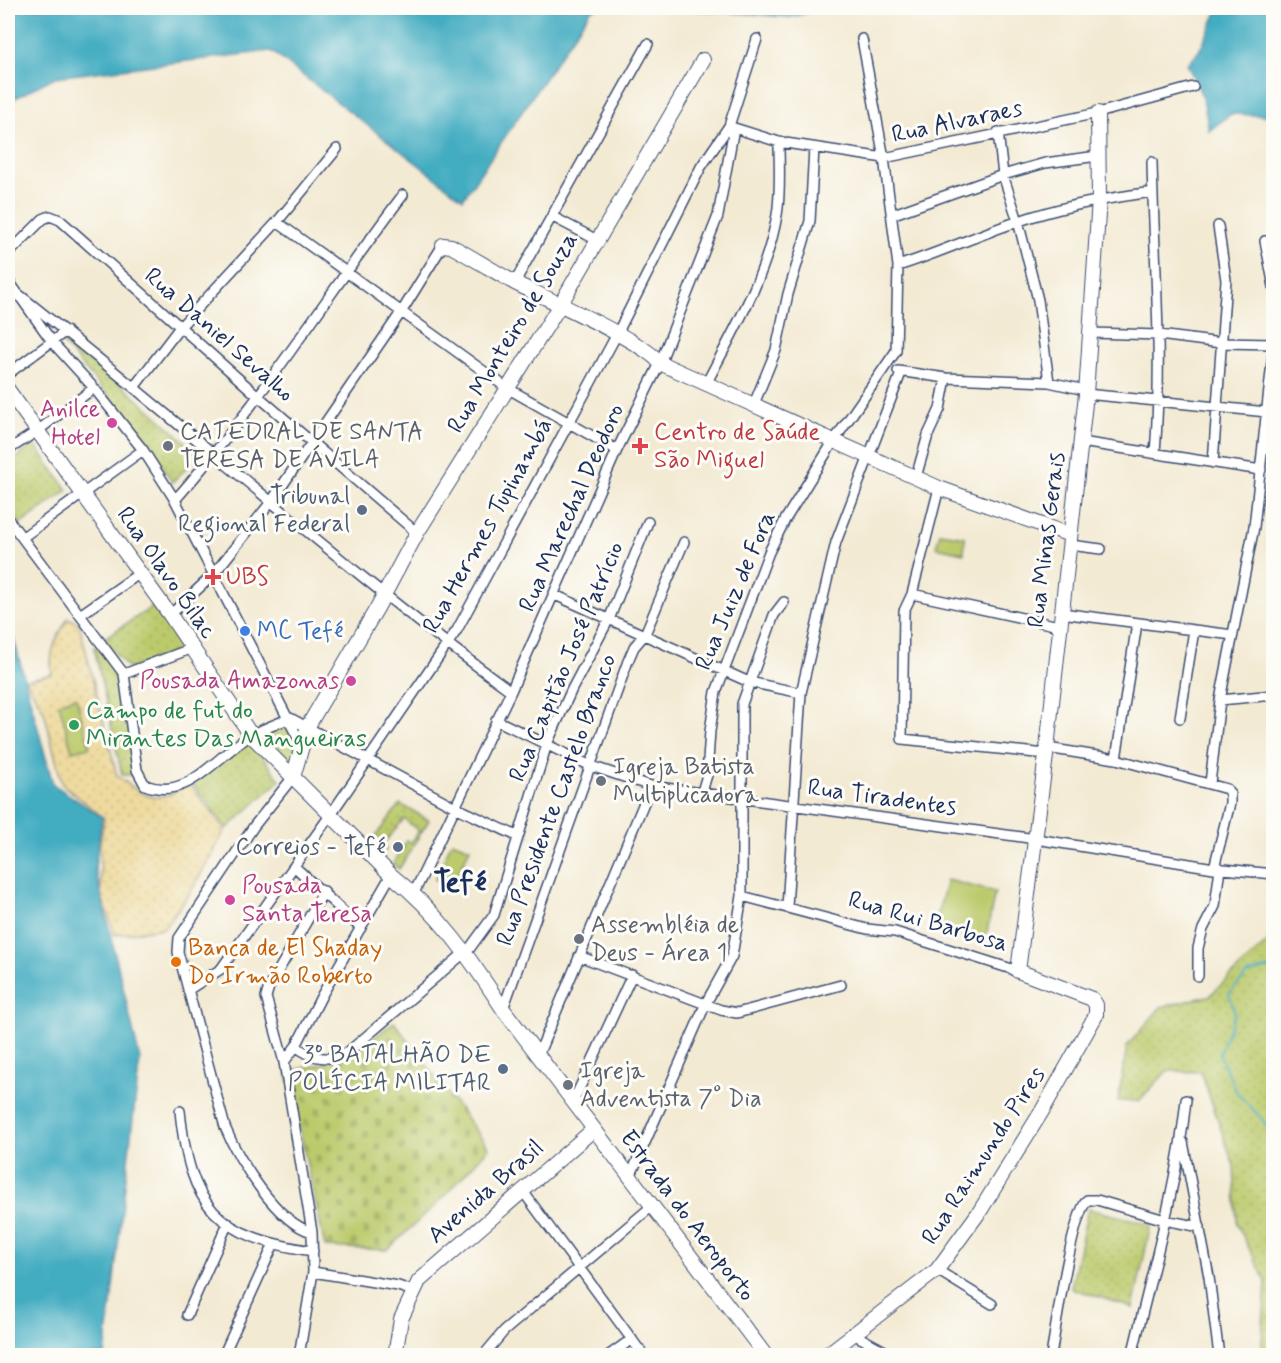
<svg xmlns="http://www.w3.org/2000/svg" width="1281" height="1363" font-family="Mynerve,sans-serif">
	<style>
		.grass { fill: url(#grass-dots); stroke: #6c7c65; stroke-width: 1.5 }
		.sand { fill: url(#sand-dots); stroke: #84847e; stroke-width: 1.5 }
		.cemetery { fill: url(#cemetery-stones); stroke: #6c7c65; stroke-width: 1.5 }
		.garden { fill: #bcca6c; stroke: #6c7c65; stroke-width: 1.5 }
		.water { fill: #42acc1; stroke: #2e6e90; stroke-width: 1.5 }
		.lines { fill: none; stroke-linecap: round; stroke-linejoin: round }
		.stream { stroke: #42acc1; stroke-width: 2 }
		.street-casing { stroke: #3b4b70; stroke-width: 12 }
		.secondary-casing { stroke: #3b4b70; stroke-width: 16 }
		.street { stroke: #fff; stroke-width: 9 }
		.secondary { stroke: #fff; stroke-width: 14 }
		.hotel-dot { fill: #d1479c; stroke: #fdfcf7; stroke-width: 2 }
		.worship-dot { fill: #6b7280; stroke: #fdfcf7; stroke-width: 2 }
		.health-dot { fill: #e0444e; stroke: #fdfcf7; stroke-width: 2 }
		.service-dot { fill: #5c6f8a; stroke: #fdfcf7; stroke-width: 2 }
		.shop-dot { fill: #3f7fe0; stroke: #fdfcf7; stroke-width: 2 }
		.leisure-dot { fill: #2e9e5b; stroke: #fdfcf7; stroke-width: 2 }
		.food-dot { fill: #e8710a; stroke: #fdfcf7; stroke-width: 2 }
		.labels { text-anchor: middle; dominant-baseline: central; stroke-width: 6; stroke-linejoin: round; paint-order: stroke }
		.street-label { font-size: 24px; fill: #1b2f5e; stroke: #fdfcf7 }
		.hotel-label { font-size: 24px; fill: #b23c85; stroke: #fdfcf7; text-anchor: end }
		.worship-label { font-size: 24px; fill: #5b616d; stroke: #fdfcf7; text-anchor: start }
		.health-label { font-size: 24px; fill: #be3a42; stroke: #fdfcf7; text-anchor: start }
		.service-label { font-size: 24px; fill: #4e5e75; stroke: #fdfcf7; text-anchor: end }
		.shop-label { font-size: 24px; fill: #366cbe; stroke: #fdfcf7; text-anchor: start }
		.leisure-label { font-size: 24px; fill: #27864d; stroke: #fdfcf7; text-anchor: start }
		.food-label { font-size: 24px; fill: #c56008; stroke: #fdfcf7; text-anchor: start }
		.district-label { font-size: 30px; font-weight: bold; fill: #1b2f5e; stroke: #fdfcf7 }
	</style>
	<defs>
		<pattern id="grass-dots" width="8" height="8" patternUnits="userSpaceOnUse" patternTransform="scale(1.5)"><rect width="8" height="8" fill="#bcca6c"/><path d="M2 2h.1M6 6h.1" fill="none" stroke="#a1ae60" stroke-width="1.8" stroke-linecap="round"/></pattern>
		<pattern id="sand-dots" width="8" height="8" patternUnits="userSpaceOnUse" patternTransform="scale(1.5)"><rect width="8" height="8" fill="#eeda9e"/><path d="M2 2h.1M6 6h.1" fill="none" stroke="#ccbb8a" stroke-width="1.8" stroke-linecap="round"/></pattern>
		<pattern id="cemetery-stones" width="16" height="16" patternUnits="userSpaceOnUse" patternTransform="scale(1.5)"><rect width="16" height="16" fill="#bcca6c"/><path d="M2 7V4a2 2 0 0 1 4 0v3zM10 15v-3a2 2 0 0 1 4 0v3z" fill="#a1ae60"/></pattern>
	</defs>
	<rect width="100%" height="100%" fill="#fdfcf7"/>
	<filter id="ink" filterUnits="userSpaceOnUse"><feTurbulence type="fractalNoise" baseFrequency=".0167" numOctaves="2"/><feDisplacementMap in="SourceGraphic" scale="12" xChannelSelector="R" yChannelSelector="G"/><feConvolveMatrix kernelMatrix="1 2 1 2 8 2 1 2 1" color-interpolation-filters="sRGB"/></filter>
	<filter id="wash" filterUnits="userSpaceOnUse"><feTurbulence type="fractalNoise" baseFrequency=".008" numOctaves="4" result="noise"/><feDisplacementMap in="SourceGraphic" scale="24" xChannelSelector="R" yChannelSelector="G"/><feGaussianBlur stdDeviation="1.35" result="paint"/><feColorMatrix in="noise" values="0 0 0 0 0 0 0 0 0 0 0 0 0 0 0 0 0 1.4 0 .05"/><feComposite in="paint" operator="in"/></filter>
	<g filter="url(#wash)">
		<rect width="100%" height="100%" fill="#f3ead3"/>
		<!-- grass -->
		<path class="grass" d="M68 337 200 455 172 482 142 436 63 343Z
			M34 444 68 490 21 524 8 507V465Z
			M155 605 186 648 129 669 103 639Z
			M94 647 104 652 121 675 138 775H122Z
			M287 727 292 730 296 747 292 761C278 759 269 745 263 733Z
			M249 739 280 780 227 829 193 784Z
			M400 804 429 820 399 869 393 864 407 840 411 843 419 831 404 819 383 844 386 848 383 855 371 842Z
			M1273 937 1274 1355 1261 1356 1266 1282 1237 1224 1234 1166 1201 1072 1167 1071 1139 1101H1118L1127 1046 1161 1007 1209 996Z
			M1088 1209 1151 1224 1133 1308 1071 1288Z"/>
		<!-- sand -->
		<path class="sand" d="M68 618 79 623 117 776C152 800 150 805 190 784L225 830 193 888 164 928 115 935 101 894 100 844 104 818 62 784 44 711 26 680 52 674C48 651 57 637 68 618Z"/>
		<!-- cemetery -->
		<path class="cemetery" d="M394 1022 489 1148 441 1200 387 1250 325 1247 287 1072 350 1057Z"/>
		<!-- garden -->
		<path class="garden" d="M940 533 965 537 964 553 936 547Z
			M76 697 90 747 72 751 59 703Z
			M452 841 470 848 453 887 435 879Z
			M947 880 995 892 985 942 934 928Z"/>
		<!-- water -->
		<path class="water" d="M8 8H598L591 10 463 199 271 51 55 77 8 102Z
			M665 8H828L790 17Z
			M1219 8H1273V116L1231 114 1209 131 1203 98 1187 64 1199 51Z
			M8 618 53 784 102 817 95 868 140 1060 105 1355H8Z"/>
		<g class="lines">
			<!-- stream -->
			<path class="stream" d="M1274 971 1270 968 1248 974 1229 993 1235 1014 1219 1054 1237 1093 1261 1118 1272 1135 1269 1174 1274 1199"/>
		</g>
	</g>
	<g filter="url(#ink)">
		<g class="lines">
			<defs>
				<path id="street" d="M731 127 779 142 884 158 1098 113 1193 87
					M998 132 1003 175 1018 221 1038 300 1049 382
					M1152 162C1154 259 1163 355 1155 453
					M891 215 1003 175 1045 163 1098 156
					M553 217 597 240
					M277 222 507 388 617 450
					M1265 241 1274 287
					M8 254 43 219 50 216 60 220 258 396 417 533
					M898 266C939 253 978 235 1019 221 1062 206 1107 198 1153 192
					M8 280 53 343 94 388 143 450 175 500 301 744
					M515 282 648 44
					M17 293C184 424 340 567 511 691
					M1091 333 1159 335 1221 343 1274 344
					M898 371 946 378 1049 382 1085 390
					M8 374 66 331
					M706 384C734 330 767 275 777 215 781 192 779 165 779 142
					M135 386 180 327 277 222 337 149
					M1086 394 1267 412
					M754 404 776 350 788 294 810 221 814 148
					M1081 442 1261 470
					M8 450 36 432 94 388
					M1213 463 1226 280 1218 226
					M916 477 928 435 940 409 946 378
					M939 488 912 594 904 611 902 739 1046 754
					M175 500C259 405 326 296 403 195
					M8 519 124 674 137 770 145 785C190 802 216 754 252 735 264 728 277 724 290 718
					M23 537 143 450
					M1070 545 1101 549
					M912 594 1059 626
					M555 595 749 682 801 693
					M1061 613 1233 635
					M80 615 140 573
					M170 615 213 575 271 502 402 311 443 245
					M124 674 193 648
					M1220 700 1274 695
					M290 718 457 808 517 836
					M1180 718 1194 630
					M496 720 591 766 651 786 1036 839 1214 868 1274 874
					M1047 748 1116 759 1227 789 1230 794V803L1214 868
					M1116 759 1137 623
					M293 777 254 826 179 938 178 952 225 1127C238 1159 277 1223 312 1232
					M1210 783 1220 700 1254 527 1274 344
					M701 795 707 775 710 731 716 692 769 552 785 520 833 442 896 351 898 266 884 158 862 39
					M295 867 361 928
					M414 893 511 691 617 450 660 363 718 216 734 128
					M742 896 867 929 895 932 1018 971
					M787 907 801 693 836 542 901 373
					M579 956 721 1010 737 1013 841 985
					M1198 976V948L1203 929 1215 906 1220 868
					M188 990 221 969 331 814 457 630 617 334 701 167 729 126 757 39
					M503 1009 628 661 634 647 645 634 684 542
					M296 1046C311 1059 331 1062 348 1052L470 948 494 915 547 744 572 689 610 617 648 522
					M539 1053 651 786
					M284 1062 296 1046 322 995 391 875
					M573 1102 632 975
					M180 1111C190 1207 216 1237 313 1251
					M1183 1142 1209 1277 1219 1356
					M630 1177 706 1003 732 956 742 896V704L774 615 784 602
					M522 1190 644 1356
					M937 1270 992 1304
					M313 1272 398 1286 413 1291
					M187 1315 228 1223
					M855 1335 894 1356
					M223 1356 273 1246
					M299 1356 313 1272 312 1232 284 1062 266 997 269 987 324 891
					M483 1356 504 1331 651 1207
					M608 1356 632 1339
					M1051 1356C1056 1326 1071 1219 1087 1200H1097L1165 1220 1200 1227
					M1132 1356C1152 1271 1177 1187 1186 1100"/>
				<path id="secondary" d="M443 245 451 246C473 258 494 271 515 283 543 297 647 343 660 363L939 488 1070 535
					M8 390 170 615 251 735 391 875C439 913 470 958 503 1009L766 1356
					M293 777 308 726 377 608 417 533 560 305 703 60
					M395 1356 401 1319 419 1281 593 1130
					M825 1356 937 1270 980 1211 1042 1111 1096 1015V1005L1092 999 1018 971 1047 748 1086 394 1099 199 1098 113"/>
			</defs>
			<!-- street casing -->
			<use href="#street" class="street-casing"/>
			<!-- secondary casing -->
			<use href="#secondary" class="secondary-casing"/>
			<!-- street -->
			<use href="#street" class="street"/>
			<!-- secondary -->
			<use href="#secondary" class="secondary"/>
		</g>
	</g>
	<!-- markers -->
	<g class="hotel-dot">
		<circle cx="112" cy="423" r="6"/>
		<circle cx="351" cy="681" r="6"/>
		<circle cx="230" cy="900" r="6"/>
	</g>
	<g class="worship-dot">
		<circle cx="168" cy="446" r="6"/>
		<circle cx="601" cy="781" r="6"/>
		<circle cx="579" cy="939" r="6"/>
		<circle cx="568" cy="1085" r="6"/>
	</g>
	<g class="health-dot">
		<path d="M637 437h6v6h6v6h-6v6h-6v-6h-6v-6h6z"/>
		<path d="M210 568h6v6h6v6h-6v6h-6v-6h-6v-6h6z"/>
	</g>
	<g class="service-dot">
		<circle cx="362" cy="510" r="6"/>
		<circle cx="398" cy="847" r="6"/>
		<circle cx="503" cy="1069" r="6"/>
	</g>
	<circle class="shop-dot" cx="245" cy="631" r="6"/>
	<circle class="leisure-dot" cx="74" cy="725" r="6"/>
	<circle class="food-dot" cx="176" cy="962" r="6"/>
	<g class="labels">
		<!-- street labels -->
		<g class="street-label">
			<text transform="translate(957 122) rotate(-12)">Rua Alvaraes</text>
			<text transform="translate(513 333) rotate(-59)">Rua Monteiro de Souza</text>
			<text transform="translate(219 335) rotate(41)">Rua Daniel Sevalho</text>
			<text transform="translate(572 508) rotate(-66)">Rua Marechal Deodoro</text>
			<text transform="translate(488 526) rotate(-61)">Rua Hermes Tupinambá</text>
			<text transform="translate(1047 540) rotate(-83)">Rua Minas Gerais</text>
			<text transform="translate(166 573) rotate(55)">Rua Olavo Bilac</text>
			<text transform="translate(736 591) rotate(-67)">Rua Juiz de Fora</text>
			<text transform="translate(567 662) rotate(-67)">Rua Capitão José Patrício</text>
			<text transform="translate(882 798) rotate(8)">Rua Tiradentes</text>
			<text transform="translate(557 800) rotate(-70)">Rua Presidente Castelo Branco</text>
			<text transform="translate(928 922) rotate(16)">Rua Rui Barbosa</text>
			<text transform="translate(984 1156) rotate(-57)">Rua Raimundo Pires</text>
			<text transform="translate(486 1192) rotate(-41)">Avenida Brasil</text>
			<text transform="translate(687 1216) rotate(53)">Estrada do Aeroporto</text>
		</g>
		<!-- hotel labels -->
		<g class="hotel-label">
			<text x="100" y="409">Anilce<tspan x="100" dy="28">Hotel</tspan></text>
			<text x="339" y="681">Pousada Amazonas</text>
			<text x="242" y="886" text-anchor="start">Pousada<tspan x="242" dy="28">Santa Teresa</tspan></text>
		</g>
		<!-- worship labels -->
		<g class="worship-label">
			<text x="180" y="432">CATEDRAL DE SANTA<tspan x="180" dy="28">TERESA DE ÁVILA</tspan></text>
			<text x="613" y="767">Igreja Batista<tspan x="613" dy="28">Multiplicadora</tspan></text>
			<text x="591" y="925">Assembléia de<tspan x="591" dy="28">Deus - Área 1</tspan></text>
			<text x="580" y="1071">Igreja<tspan x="580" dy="28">Adventista 7° Dia</tspan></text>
		</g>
		<!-- health labels -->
		<g class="health-label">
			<text x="654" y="432">Centro de Saúde<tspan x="654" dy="28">São Miguel</tspan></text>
			<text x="226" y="577">UBS</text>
		</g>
		<!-- service labels -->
		<g class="service-label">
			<text x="350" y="496">Tribunal<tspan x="350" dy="28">Regional Federal</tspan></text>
			<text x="386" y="847">Correios - Tefé</text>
			<text x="491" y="1055">3º BATALHÃO DE<tspan x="491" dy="28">POLÍCIA MILITAR</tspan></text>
		</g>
		<!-- shop labels -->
		<g class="shop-label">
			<text x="257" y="631">MC Tefé</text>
		</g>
		<!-- leisure labels -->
		<g class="leisure-label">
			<text x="86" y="711">Campo de fut do<tspan x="86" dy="28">Mirantes Das Mangueiras</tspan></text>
		</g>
		<!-- food labels -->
		<g class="food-label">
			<text x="188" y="948">Banca de El Shaday<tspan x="188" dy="28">Do Irmão Roberto</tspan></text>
		</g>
		<!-- district labels -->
		<g class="district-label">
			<text x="460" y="882">Tefé</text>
		</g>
	</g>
	<!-- margin -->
	<rect width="1281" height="1363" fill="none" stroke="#fdfcf7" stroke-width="30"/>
</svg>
